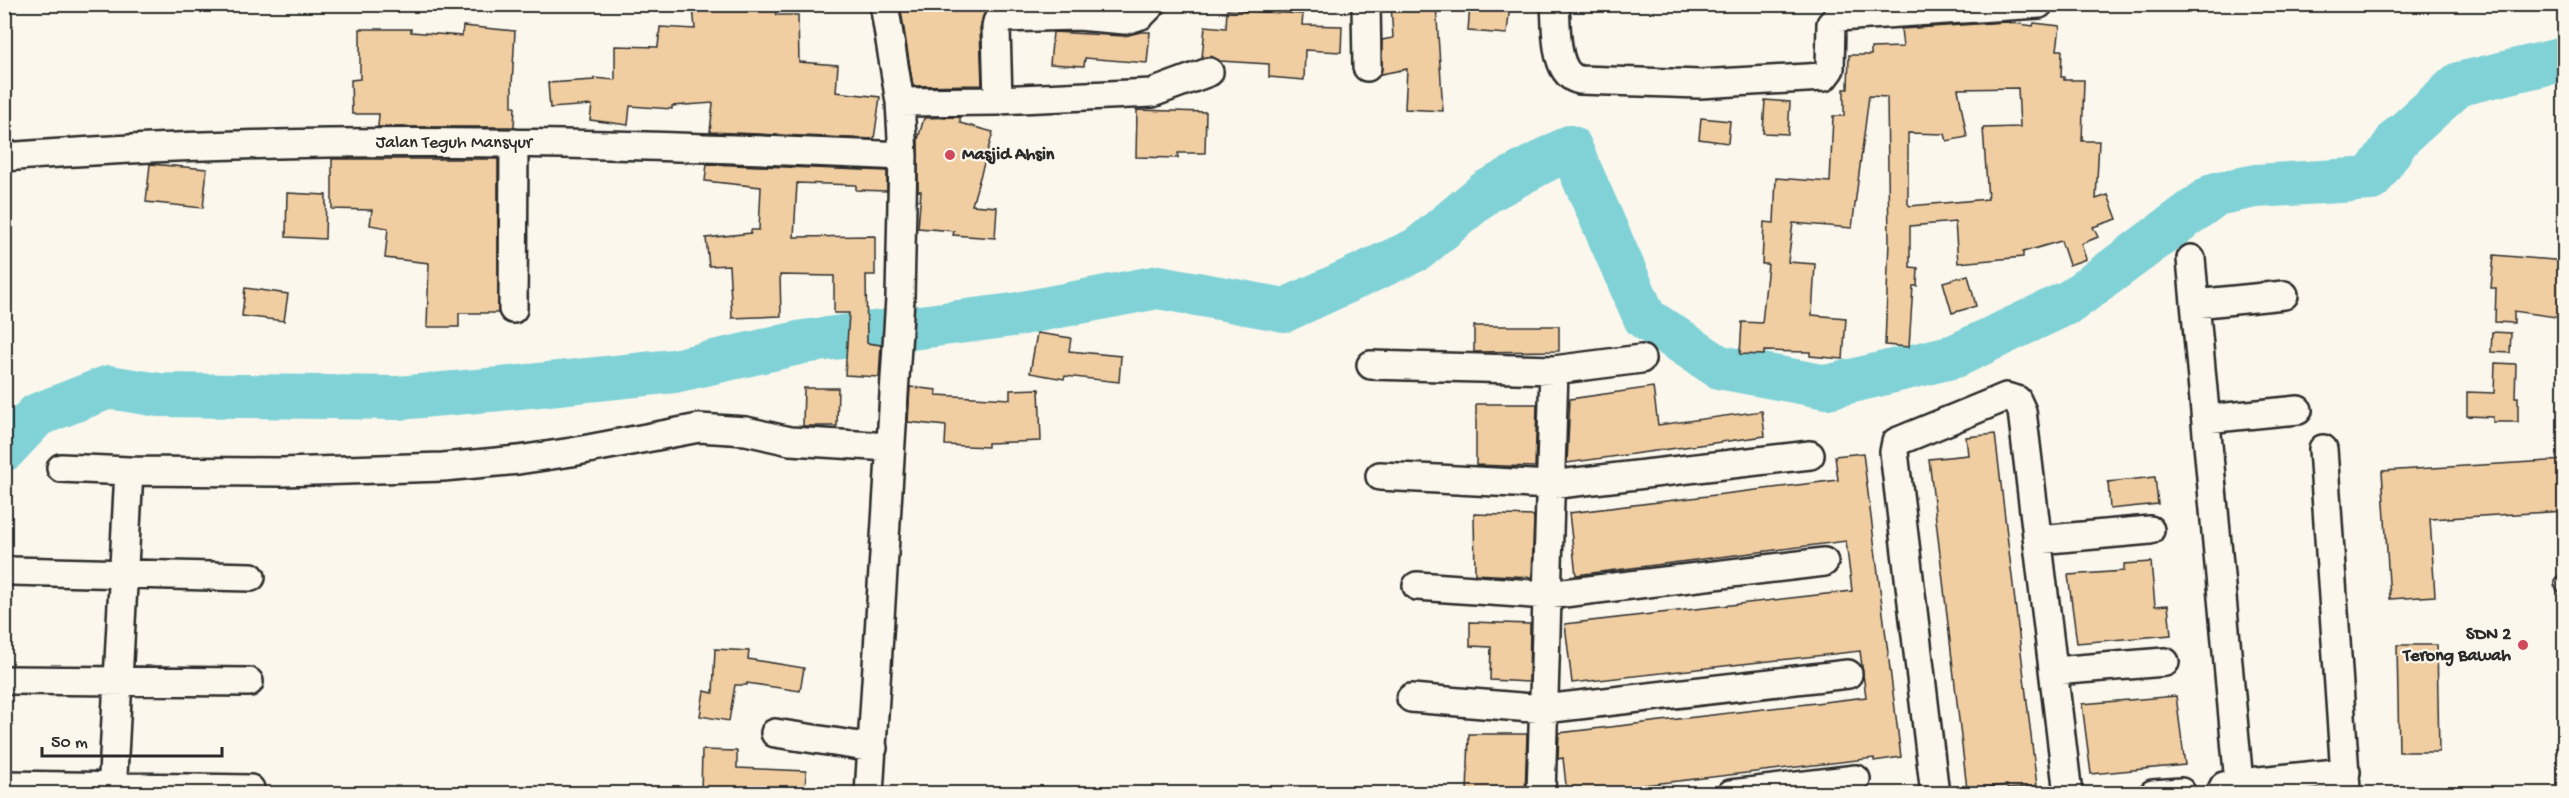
<svg xmlns="http://www.w3.org/2000/svg" width="2569" height="798" font-family="'Gochi Hand',sans-serif">
	<style>
		.lines { fill: none; stroke-linecap: round; stroke-linejoin: round }
		.river { stroke: #81d2d7; stroke-width: 44 }
		.building { fill: #f1cea2; stroke: #2b2b2b; stroke-width: 1.5; fill-rule: evenodd }
		.lane-casing { stroke: #2b2b2b; stroke-width: 18 }
		.street-casing { stroke: #2b2b2b; stroke-width: 32 }
		.lane { stroke: #fbf7ec; stroke-width: 14 }
		.street { stroke: #fbf7ec; stroke-width: 27 }
		.poi-dot { fill: #d1495b; stroke: #fbf7ec; stroke-width: 2 }
		.labels { text-anchor: middle; dominant-baseline: central; stroke-width: 4.5; stroke-linejoin: round; paint-order: stroke }
		.street-label { font-size: 18px; fill: #2b2b2b; stroke: #fbf7ec }
		.poi-label { font-size: 18px; font-weight: bold; fill: #2b2b2b; stroke: #fbf7ec; text-anchor: start }
	</style>
	<rect width="100%" height="100%" fill="#fbf7ec"/>
	<filter id="ink" filterUnits="userSpaceOnUse"><feTurbulence type="fractalNoise" baseFrequency=".0167" numOctaves="2"/><feDisplacementMap in="SourceGraphic" scale="12" xChannelSelector="R" yChannelSelector="G"/><feConvolveMatrix kernelMatrix="1 2 1 2 8 2 1 2 1" color-interpolation-filters="sRGB"/></filter>
	<g filter="url(#ink)">
		<g class="lines">
			<!-- river -->
			<path class="river" d="M4 450 37 415 109 387 159 395 398 398 500 389 674 371 803 342 1013 315 1158 287 1285 310 1418 249 1486 192 1570 147 1645 318 1719 367 1827 387 1955 356 2071 301 2216 194 2256 186 2371 179 2399 138 2459 84 2564 59"/>
		</g>
		<!-- building -->
		<path class="building" d="M713 4 776 6V15H798L799 62 838 65 836 92 880 97 874 139 710 132 713 103 672 106V109L630 106 628 125 590 120 592 105 550 108 548 83 594 80V78L615 80V46L658 47 660 27 695 29 693 7Z
			M900 4H962V10L986 11 980 28 982 85 913 86Z
			M1391 4H1436L1443 111 1405 109 1407 69 1381 74 1382 40 1393 38Z
			M1470 4H1510L1507 34 1468 31Z
			M1227 10 1303 14 1302 25 1342 26 1341 52 1305 50 1304 80 1269 77V64L1220 61 1211 56 1202 58 1205 26 1226 28Z
			M2006 22 2033 26 2034 23 2060 26 2057 50H2062L2061 77H2064V80H2084L2082 141H2099L2096 199 2108 195 2117 219 2093 227 2098 237 2081 244 2086 259 2069 265 2061 241 2023 252V257L1958 263 1955 222 1910 226V267L1918 268 1917 286H1913L1909 347 1885 345 1889 241 1887 97 1869 96 1852 228 1793 223 1788 262 1815 264 1812 315 1846 318 1843 359 1810 356V352L1764 351V355L1740 354 1742 322 1762 323 1768 264H1762L1764 222 1774 223 1776 178 1830 182 1833 116H1844V89H1848L1849 55H1871V48L1903 47 1901 29ZM2018 88 2020 127 1983 128 1988 199 1910 206 1908 204V133L1945 134 1947 141 1967 137 1958 89Z
			M463 26 515 31 512 85V106L515 107 514 127H378L379 114H352L351 80 360 79V29H411V32L462 36Z
			M1053 32 1124 36 1141 32H1150L1147 63 1085 58 1084 66 1050 64Z
			M1765 100 1790 102 1788 134 1763 133Z
			M1137 110 1206 112 1205 153H1178V158L1136 157Z
			M960 117V123L993 132 972 205 997 207 995 238 953 235 954 231 918 228 921 191H918V139L924 118Z
			M1701 118 1730 121 1728 143 1699 139Z
			M332 159H498V313H459V327H427L429 263 385 258 388 228 370 225 372 210 332 209Z
			M150 164 207 169 203 208 146 202Z
			M707 164 887 171V191L856 190V185L797 183 794 237 875 236V275H866L867 343 881 345 879 377 845 375 849 313H834V276L780 275 781 316 732 318 729 265 709 266 706 238 751 233V230H759L761 187 705 181Z
			M287 193 326 195 325 239 286 237Z
			M2494 255 2565 261 2563 318 2514 311V323L2495 322 2496 288H2491Z
			M1968 275 1976 306 1952 313 1943 282Z
			M245 288 288 294 284 321 242 316Z
			M1474 326H1559V351L1474 352Z
			M2492 332 2511 333 2510 353 2491 352Z
			M1037 333 1071 338 1069 351 1121 356 1119 382 1065 376 1064 379 1030 373Z
			M2495 363 2516 364 2515 397H2518V422H2493V417L2467 416V392L2494 393Z
			M910 387 937 390 936 395 1010 399V390L1039 389 1041 441 988 443V447L945 445 946 426 908 422Z
			M1653 387 1658 425 1762 411 1765 436 1567 463 1570 399Z
			M804 388H838L837 426H803Z
			M1476 404H1537L1535 467 1476 465Z
			M1995 434 2037 786 2007 789V785L1967 789 1929 459 1968 455 1966 437Z
			M1863 453 1901 757 1874 761V758L1567 794 1563 758 1558 759 1559 733 1866 697 1860 651 1572 683 1565 624 1852 591 1846 541 1576 575 1569 513 1838 480 1835 456Z
			M2565 460V511L2430 519 2435 596 2390 599 2382 471Z
			M2155 477 2158 504 2110 509 2108 482Z
			M1474 514 1534 516 1532 577 1475 574Z
			M2151 562 2155 606 2168 605 2171 635 2077 643 2068 575 2124 571V564Z
			M1470 622 1530 624 1529 682 1490 680 1491 647 1470 646Z
			M2397 645H2437L2439 752H2399Z
			M715 649 749 651 748 659 804 668 800 691 747 683V685H735L729 721 700 716 704 691 713 693Z
			M2176 696 2185 765 2091 774 2082 704Z
			M1469 734H1527L1525 794H1467Z
			M702 750 737 751V768L806 771 805 794H701Z"/>
		<g class="lines">
			<defs>
				<path id="lane" d="M2562 583 2564 586"/>
				<path id="street" d="M1366 4 1367 67
					M1555 4C1557 27 1553 75 1580 80L1700 84 1824 77 1830 69 1831 24 1838 17 2039 4
					M999 100 1152 93 1209 72
					M900 102 998 101 996 28 997 22 1002 18 1078 16 1125 20 1141 15 1152 4
					M4 157C304 134 604 142 903 156
					M2191 259 2239 783
					M2195 304 2284 295
					M513 309 514 143
					M1371 365 1554 370 1641 359
					M2206 419 2298 410
					M2323 449 2346 789
					M61 468 129 471 282 472 443 467 518 460 572 452 699 428 746 431 790 441 890 447
					M1380 476 1550 485 1810 455
					M2038 540 2150 530
					M11 571 251 577
					M1417 586 1547 595 1824 562
					M2054 671 2165 662
					M6 680 249 682
					M1411 698 1544 709 1848 674
					M775 733 873 748
					M6 785 250 789
					M112 794 129 471
					M869 794 900 298 903 156 900 102 884 4
					M1541 794 1554 370
					M1731 794 1856 779
					M1935 794 1894 452 1896 442 2006 397 2017 400 2022 411 2068 794
					M2153 794 2181 792
					M2220 794 2224 786 2239 783 2346 772"/>
			</defs>
			<!-- lane casing -->
			<use href="#lane" class="lane-casing"/>
			<!-- street casing -->
			<use href="#street" class="street-casing"/>
			<!-- lane -->
			<use href="#lane" class="lane"/>
			<!-- street -->
			<use href="#street" class="street"/>
		</g>
	</g>
	<!-- markers -->
	<g class="poi-dot">
		<circle cx="950" cy="155" r="6"/>
		<circle cx="2523" cy="645" r="6"/>
	</g>
	<g class="labels">
		<!-- street labels -->
		<g class="street-label">
			<text x="454" y="143">Jalan Teguh Mansyur</text>
		</g>
		<!-- poi labels -->
		<g class="poi-label">
			<text x="962" y="155">Masjid Ahsin</text>
			<text x="2511" y="635" text-anchor="end">SDN 2<tspan x="2511" dy="21">Terong Bawah</tspan></text>
		</g>
	</g>
	<!-- margin -->
	<rect width="2569" height="798" fill="none" stroke="#fbf7ec" stroke-width="24"/>
	<rect x="12" y="12" width="2545" height="774" fill="none" stroke="#2b2b2b" stroke-width="2" filter="url(#ink)"/>
	<!-- scale -->
	<path d="M42 747v9h180v-9" fill="none" stroke="#2b2b2b" stroke-width="3"/>
	<text x="51" y="747" font-size="18" fill="#2b2b2b" stroke="#fbf7ec" stroke-width="4.5" paint-order="stroke">50 m</text>
</svg>
